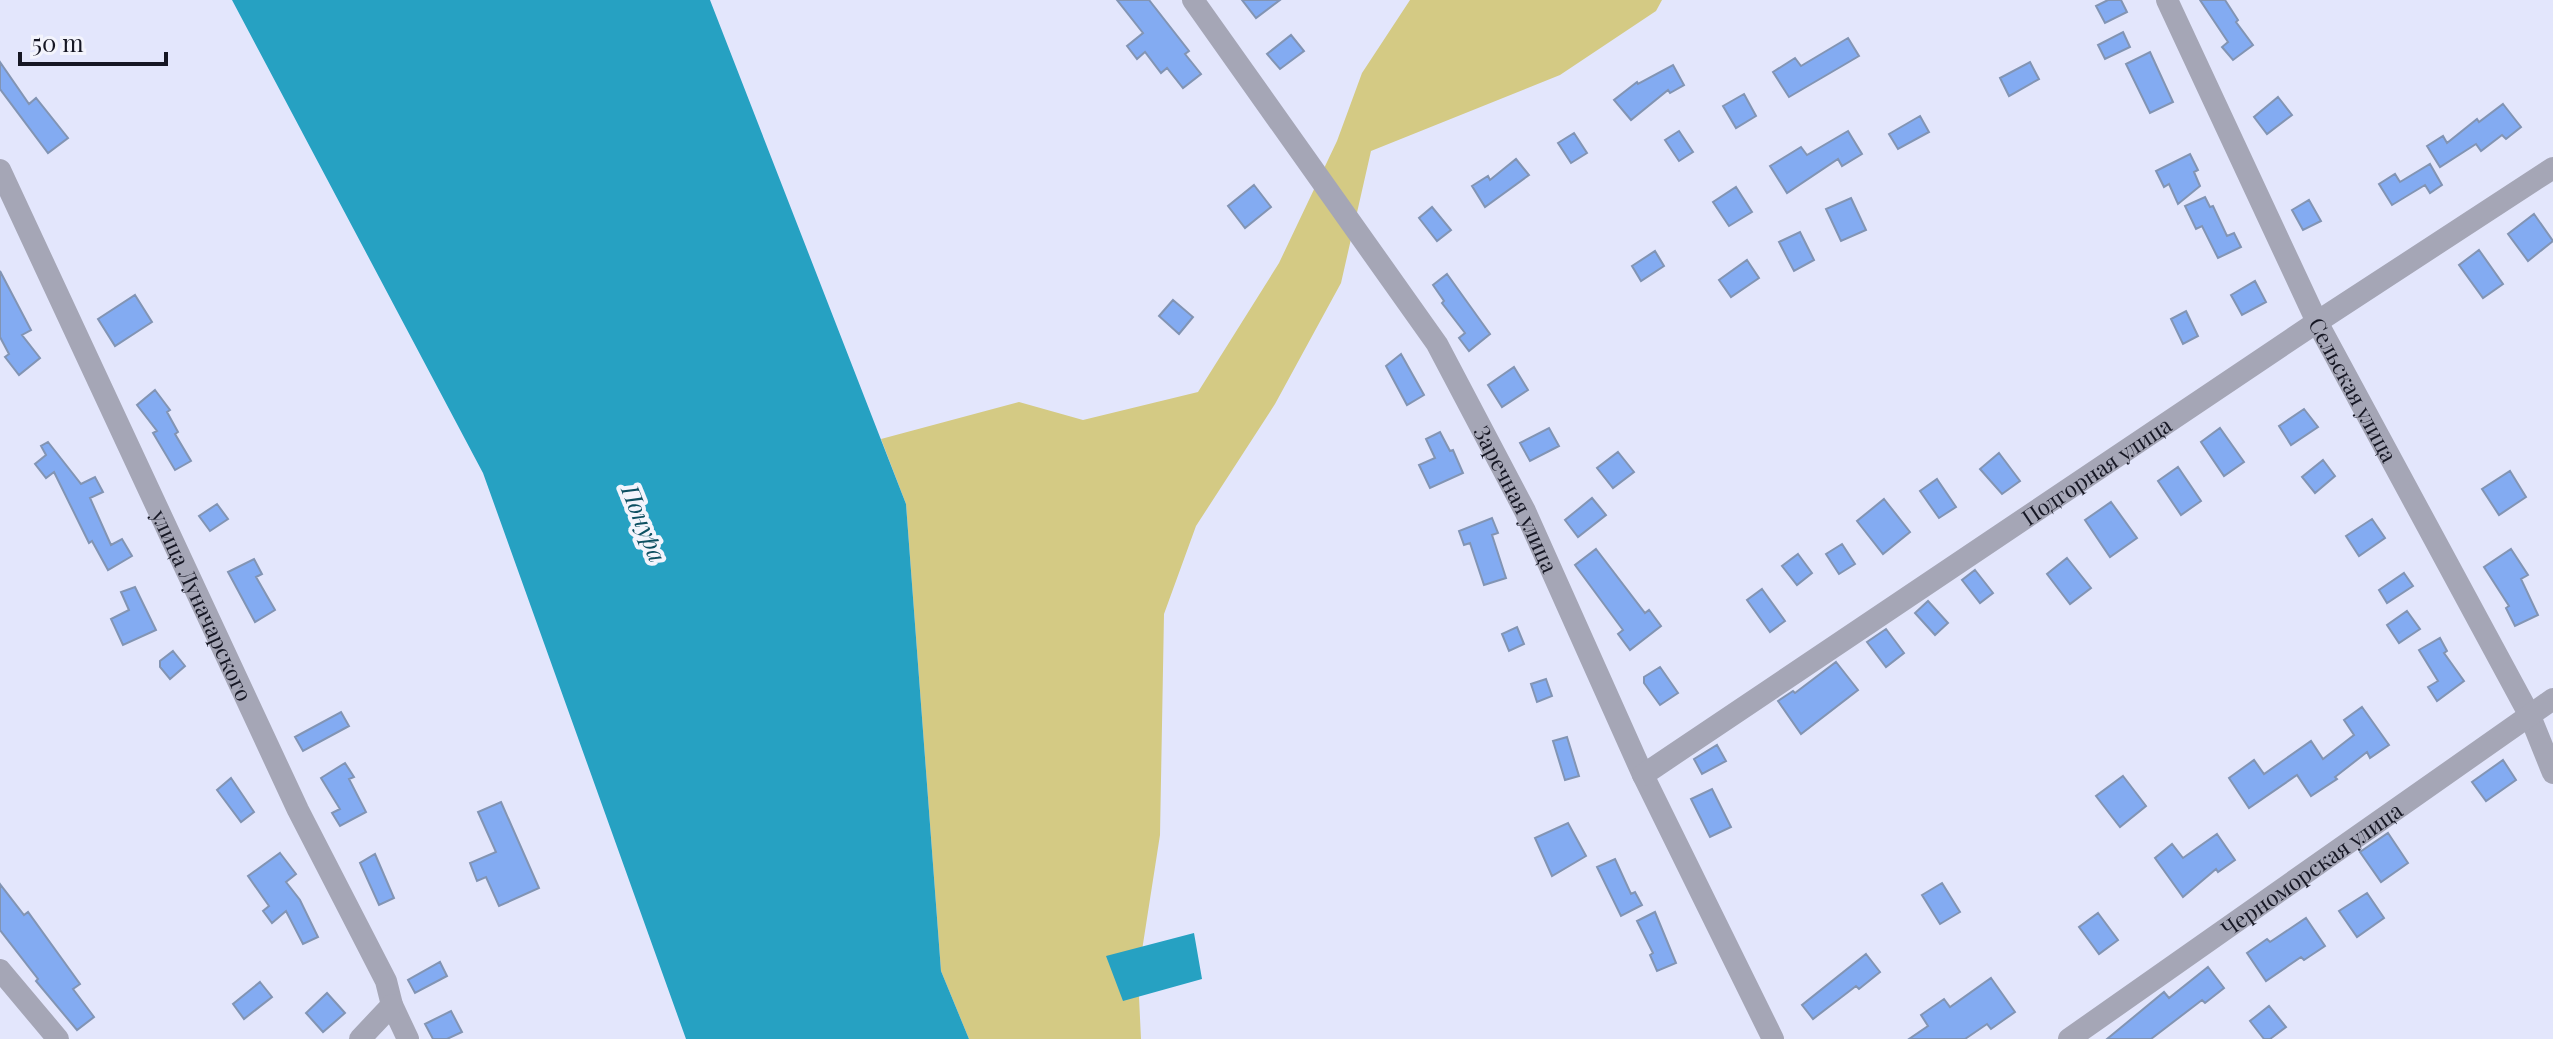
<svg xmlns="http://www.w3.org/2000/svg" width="2553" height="1039" font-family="'Playfair Display',serif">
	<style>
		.green { fill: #d4ca84 }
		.water { fill: #26a1c2 }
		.building { fill: #83abf2; stroke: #8294b3; stroke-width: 2 }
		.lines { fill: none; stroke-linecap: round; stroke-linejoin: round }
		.street { stroke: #a5a6b6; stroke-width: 22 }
		.labels { text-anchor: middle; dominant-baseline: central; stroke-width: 8; stroke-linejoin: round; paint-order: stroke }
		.street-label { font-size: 22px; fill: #161724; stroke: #f3f4fc }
		.water-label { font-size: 24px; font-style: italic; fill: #0d4f61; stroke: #f3f4fc }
	</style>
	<rect width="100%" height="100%" fill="#e3e6fc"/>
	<!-- green -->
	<path class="green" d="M1410 0H1662L1656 11 1560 75 1371 151 1341 283 1275 404 1196 526 1164 614 1160 835 1138 976 1141 1039H969L941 971 906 504 881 439 1019 402 1083 420 1198 392 1279 263 1337 141 1362 73Z"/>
	<!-- water -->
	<path class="water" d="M232 0H710L906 504 941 971 969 1039H686L483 473Z
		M1194 933 1202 979 1123 1001 1106 956Z"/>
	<!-- building -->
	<path class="building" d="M1117 0H1149L1189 51 1185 54 1201 74 1183 88 1167 68 1161 73 1145 52 1137 59 1127 46 1143 33Z
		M1242 0H1280L1256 18Z
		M2108 0H2121L2127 12 2105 23 2096 6Z
		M2200 0H2225L2238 20 2236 22 2253 45 2233 60 2222 47 2228 42Z
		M2123 32 2130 47 2105 59 2098 45Z
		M1291 35 1304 51 1280 69 1267 54Z
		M1848 38 1859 56 1789 97 1773 72 1795 58 1801 66Z
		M2150 52 2173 102 2150 113 2126 64Z
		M0 62 29 104 36 98 68 138 48 153 0 89Z
		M2030 62 2039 79 2009 96 2000 78Z
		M1673 65 1684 85 1670 93 1668 90 1631 120 1614 100 1637 82 1638 84Z
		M1744 94 1756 116 1736 128 1723 106Z
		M2278 97 2292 115 2267 134 2254 117Z
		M2503 104 2521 127 2506 139 2502 135 2481 151 2476 144 2440 167 2427 146 2443 136 2447 143 2477 119 2479 122Z
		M1920 116 1929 132 1898 149 1889 134Z
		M1679 131 1693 152 1679 161 1665 140Z
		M1848 131 1862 154 1842 166 1838 159 1787 193 1770 166 1801 147 1807 155Z
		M1574 133 1587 153 1571 163 1558 143Z
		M2190 154 2198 170 2194 172 2200 186 2178 204 2169 184 2164 187 2156 171Z
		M1516 159 1529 175 1485 207 1472 186 1488 176 1490 180Z
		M2430 164 2442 185 2430 193 2425 185 2392 205 2379 184 2395 174 2400 182Z
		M1254 185 1271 207 1245 228 1228 206Z
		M1736 187 1752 212 1729 226 1713 202Z
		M2205 197 2210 207 2213 206 2227 236 2234 233 2241 247 2218 258 2202 226 2196 229 2185 206Z
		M1851 198 1866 230 1841 241 1826 209Z
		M2309 200 2321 221 2303 230 2292 210Z
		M1432 207 1451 230 1437 241 1419 218Z
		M2534 214 2553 241 2528 261 2508 234Z
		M1800 232 1814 260 1794 271 1779 242Z
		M2479 250 2503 284 2483 298 2459 265Z
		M1655 251 1664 266 1641 281 1632 266Z
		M1747 260 1759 278 1731 297 1719 280Z
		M0 271 31 330 22 335 40 358 19 375 5 357 9 354 0 337Z
		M1447 274 1490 334 1469 351 1459 338 1465 333 1442 303 1444 301 1433 285Z
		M2255 281 2266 302 2242 315 2231 295Z
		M135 295 152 322 115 346 98 319Z
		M1173 300 1193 317 1179 334 1159 316Z
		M2186 311 2198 336 2183 344 2171 319Z
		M1401 354 1424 395 1407 405 1386 366Z
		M1514 367 1528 390 1502 407 1488 385Z
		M155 390 170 410 167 412 178 432 175 434 191 461 175 470 153 433 157 431 137 405Z
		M2304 409 2318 427 2291 445 2279 426Z
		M1549 428 1559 446 1530 461 1520 443Z
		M2220 428 2244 462 2224 476 2201 442Z
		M1440 432 1450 451 1453 450 1463 473 1430 488 1419 465 1435 458 1426 439Z
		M48 442 81 484 95 477 103 492 90 498 111 545 122 539 132 556 108 570 92 541 89 543 54 472 46 478 35 464 46 455 41 446Z
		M1618 452 1634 472 1613 488 1597 468Z
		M1999 453 2020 481 2002 494 1980 469Z
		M2323 460 2335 476 2315 493 2302 477Z
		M2178 467 2201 501 2181 515 2158 481Z
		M2510 471 2526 497 2499 515 2482 489Z
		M1937 479 1956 507 1939 518 1920 491Z
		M1592 498 1606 515 1578 537 1565 520Z
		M1884 499 1910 532 1883 554 1857 521Z
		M2111 502 2137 538 2110 557 2085 520Z
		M217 504 228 519 210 531 199 516Z
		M1492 518 1498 533 1492 535 1506 578 1484 585 1470 543 1464 545 1459 531Z
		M2372 519 2385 538 2359 556 2346 536Z
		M1842 544 1855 564 1839 574 1826 554Z
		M1596 549 1645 613 1649 610 1661 626 1630 650 1618 634 1623 630 1575 565Z
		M2511 549 2528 575 2521 579 2538 615 2515 626 2506 608 2509 606 2484 567Z
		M1798 554 1812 573 1797 585 1782 566Z
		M2067 558 2091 588 2070 604 2047 574Z
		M254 559 262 574 256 577 275 610 255 622 228 572Z
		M1975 570 1993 593 1980 603 1962 580Z
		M2404 573 2413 586 2387 603 2379 590Z
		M135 587 156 630 123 645 111 619 129 610 121 592Z
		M1762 589 1785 621 1770 632 1747 600Z
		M1928 601 1948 623 1935 635 1915 613Z
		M2407 611 2420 629 2399 643 2387 625Z
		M1517 627 1524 644 1509 651 1502 634Z
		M1886 629 1904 653 1886 667 1867 642Z
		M2440 638 2447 651 2444 653 2464 681 2437 701 2428 687 2438 681 2419 650Z
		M173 651 185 666 170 679 160 667V661Z
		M1836 662 1858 690 1801 734 1778 701 1793 691 1795 693Z
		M1660 667 1678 693 1660 705 1644 683V677Z
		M1546 679 1552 696 1537 702 1531 684Z
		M2362 707 2389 745 2370 758 2367 752 2335 777 2337 779 2311 796 2297 775 2249 808 2229 778 2254 760 2264 774 2311 741 2323 759 2354 735 2344 720Z
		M341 712 349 726 303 751 295 737Z
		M1567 737 1579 776 1565 780 1553 741Z
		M1717 745 1726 761 1702 774 1694 759Z
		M2503 760 2516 780 2486 801 2472 782Z
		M345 763 354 777 349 779 366 812 340 826 332 813 340 809 321 778Z
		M2123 776 2146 806 2120 827 2096 796Z
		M231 778 254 812 241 822 217 790Z
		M1712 789 1731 827 1710 837 1691 799Z
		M501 802 539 888 499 906 486 877 477 881 470 863 496 852 478 812Z
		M1568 823 1586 856 1552 876 1535 838Z
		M2388 833 2408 863 2381 882 2360 852Z
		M2217 834 2235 860 2218 872 2216 869 2183 897 2155 858 2172 844 2183 858Z
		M280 853 296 874 286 882 300 900 318 937 303 944 286 911 272 923 263 911 269 906 248 876Z
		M375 854 394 898 379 905 360 863Z
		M1615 859 1631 894 1635 892 1642 905 1621 916 1597 867Z
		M1942 883 1960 912 1940 924 1922 895Z
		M0 884 24 915 28 912 80 984 73 989 94 1017 77 1030 36 981 38 979 0 930Z
		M2367 893 2384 918 2357 937 2339 911Z
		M1655 912 1676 963 1657 971 1650 955 1653 953 1637 921Z
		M2098 913 2118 940 2099 954 2079 927Z
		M2306 918 2325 946 2304 960 2301 957 2266 981 2247 953 2267 939 2270 942Z
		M1866 954 1880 972 1859 989 1856 986 1813 1019 1802 1005Z
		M440 962 447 976 415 993 408 980Z
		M2208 967 2224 988 2205 1003 2202 1000 2151 1039H2107L2164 992 2169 998Z
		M1991 978 2015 1012 1991 1029 1987 1024 1965 1039H1909L1928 1026 1921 1015 1944 999 1950 1007Z
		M260 982 272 997 244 1019 233 1004Z
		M327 993 345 1013 323 1032 306 1013Z
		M2269 1006 2286 1027 2270 1039H2264L2250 1021Z
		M451 1011 462 1032 447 1039H433L425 1024Z"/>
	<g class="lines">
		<!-- street -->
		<g class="street">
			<path id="s1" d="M1193 0 1437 344 1525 511 1643 775 1773 1039"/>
			<path id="s2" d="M2167 0 2317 322 2530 716 2553 773"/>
			<path id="s3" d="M0 170 298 810 386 981 392 1005 408 1039"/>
			<path id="s4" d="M1643 775 2317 322 2553 168"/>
			<path d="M0 970 58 1039"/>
			<path d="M360 1039 392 1005"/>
			<path id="s5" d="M2069 1039 2553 699"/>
		</g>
	</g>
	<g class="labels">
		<!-- street labels -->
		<g class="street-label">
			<text stroke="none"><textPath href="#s2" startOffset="432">Сельская улица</textPath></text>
			<text stroke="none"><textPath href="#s4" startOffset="546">Подгорная улица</textPath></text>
			<text stroke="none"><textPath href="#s1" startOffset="596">Заречная улица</textPath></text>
			<text stroke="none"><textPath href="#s3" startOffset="480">улица Луначарского</textPath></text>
			<text stroke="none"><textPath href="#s5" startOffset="296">Черноморская улица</textPath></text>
		</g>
		<!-- water labels -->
		<g class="water-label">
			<text transform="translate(645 523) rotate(68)">Понура</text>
		</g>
	</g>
	<!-- scale -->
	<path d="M20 52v12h146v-12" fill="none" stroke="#161724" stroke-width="4"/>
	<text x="32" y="52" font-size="24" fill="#161724" stroke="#f3f4fc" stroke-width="6" paint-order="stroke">50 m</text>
</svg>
